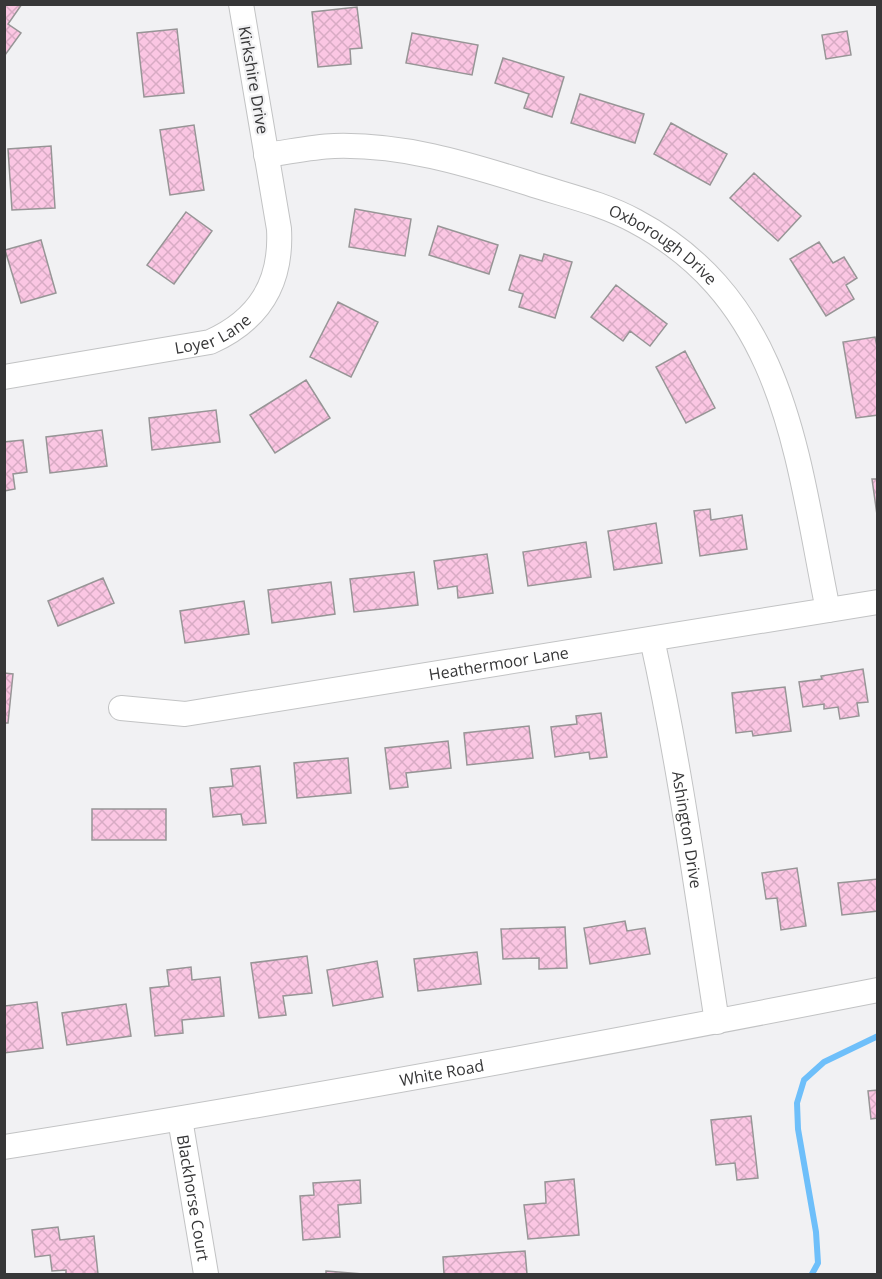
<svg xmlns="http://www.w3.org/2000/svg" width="882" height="1279" font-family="'Open Sans',sans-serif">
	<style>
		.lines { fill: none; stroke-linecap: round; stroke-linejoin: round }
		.stream { stroke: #6ebffa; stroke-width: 6 }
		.building { fill: url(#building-cross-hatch); stroke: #979596; stroke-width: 1.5 }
		.minor-casing { stroke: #c2c3c4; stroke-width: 26 }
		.minor { stroke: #fff; stroke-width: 24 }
		.labels { text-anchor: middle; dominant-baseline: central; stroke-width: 4.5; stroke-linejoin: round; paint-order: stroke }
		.street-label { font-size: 16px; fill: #373738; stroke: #f1f1f3 }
	</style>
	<defs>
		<pattern id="building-cross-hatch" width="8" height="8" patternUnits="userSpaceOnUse" patternTransform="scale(1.5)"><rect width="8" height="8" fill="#fbc6e3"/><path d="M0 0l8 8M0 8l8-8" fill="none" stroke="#d8abc4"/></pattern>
	</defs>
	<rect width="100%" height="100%" fill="#f1f1f3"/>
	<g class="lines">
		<!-- stream -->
		<path class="stream" d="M812 1274 818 1263 816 1232 798 1129 797 1103 804 1080 824 1062 878 1036"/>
	</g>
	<!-- building -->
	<path class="building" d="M4 4H22L8 24 21 33 5 55Z
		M357 7 362 48 350 49 351 64 318 67 312 12Z
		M177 29 184 93 144 97 137 33Z
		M847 31 851 55 826 59 822 35Z
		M412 33 478 45 472 75 406 63Z
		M503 58 564 77 552 117 524 108 529 94 495 83Z
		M580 94 644 114 635 143 571 123Z
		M671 123 727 154 710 185 654 154Z
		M194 125 204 190 170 195 160 130Z
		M51 146 55 208 12 210 8 149Z
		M754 173 801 216 778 241 730 198Z
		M355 209 411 219 405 256 349 247Z
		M186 212 212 231 174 284 147 265Z
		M438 226 498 245 489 274 429 255Z
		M41 240 56 293 21 303 5 250Z
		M819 242 833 263 844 257 857 278 846 285 854 299 826 316 790 259Z
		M544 254 572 262 555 318 519 307 523 294 509 290 520 255 542 261Z
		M616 285 667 324 650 346 630 331 623 341 591 317Z
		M338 302 378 322 351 377 310 357Z
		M875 337 878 351V415L856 418 843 342Z
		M685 351 715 408 686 423 656 367Z
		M306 380 330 418 275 453 250 415Z
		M216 410 220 442 152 450 149 418Z
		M102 430 107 466 50 473 46 437Z
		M23 440 27 472 13 474 15 489 4 491V442Z
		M872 479H878V522Z
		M710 509 711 520 742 515 747 549 700 556 694 511Z
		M656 523 662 563 614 570 608 531Z
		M586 542 591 577 528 586 523 552Z
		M487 554 493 593 458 598 457 586 438 589 434 561Z
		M414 572 418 605 354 612 350 579Z
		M103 578 114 603 58 626 48 601Z
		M331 582 335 614 272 623 268 590Z
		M244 601 249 634 185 643 180 611Z
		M863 669 868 702 857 703 859 716 840 719 838 707 824 709V704L803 707 799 682 822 679 821 676Z
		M4 673 13 674 8 723H4Z
		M785 687 791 731 753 736 752 731 736 733 732 693Z
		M601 713 607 757 590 759 589 752 555 757 551 727 577 724 576 716Z
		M529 726 533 758 467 765 464 733Z
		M448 741 451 768 406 773 408 787 390 789 385 748Z
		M348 758 351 793 297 798 294 763Z
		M260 766 266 823 243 825 241 814 213 817 210 788 233 786 231 769Z
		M92 809H166V840H92Z
		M797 868 806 926 781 930 777 898 766 899 762 873Z
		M878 879V911L842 915 838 883Z
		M625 921 627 931 645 928 650 954 590 964 584 928Z
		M565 927 567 968 539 969V958L503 959 501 929Z
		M477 952 481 984 418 991 414 959Z
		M307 956 312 993 283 996 286 1015 259 1018 251 963Z
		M377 961 383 997 333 1006 327 970Z
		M191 967 192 980 220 977 224 1016 182 1020 183 1033 155 1036 150 988 169 986 167 970Z
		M4 999 5 1006 37 1002 43 1048 4 1053Z
		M126 1004 131 1036 67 1045 62 1013Z
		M878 1090V1118L871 1119 868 1091Z
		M751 1116 758 1178 737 1180 735 1163 716 1165 711 1120Z
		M574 1179 579 1235 528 1239 524 1205 546 1203 545 1182Z
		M360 1180 361 1203 338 1205 340 1237 303 1240 300 1196 314 1195 313 1183Z
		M58 1227 60 1240 94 1236 98 1274H66V1270L52 1271 50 1255 35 1257 32 1230Z
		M525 1251 527 1274H444L443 1257Z
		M326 1271 363 1274H326Z"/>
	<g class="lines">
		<defs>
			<g id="minor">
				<path id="s1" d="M266 155C289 152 311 147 334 146 402 144 464 163 528 183 564 195 602 203 635 221 787 302 797 459 828 610"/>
				<path id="s2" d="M4 377 210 342C259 320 282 283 279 229L241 4"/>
				<path id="s3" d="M652 639C680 765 697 894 717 1022"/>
				<path id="s4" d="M121 708 185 714 878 602"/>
				<path id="s5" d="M180 1119 206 1274"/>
				<path id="s6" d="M4 1147C297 1101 587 1047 878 990"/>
			</g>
		</defs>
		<!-- minor casing -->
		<use href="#minor" class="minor-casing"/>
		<!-- minor -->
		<use href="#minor" class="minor"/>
	</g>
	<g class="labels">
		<!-- street labels -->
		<g class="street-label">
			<text transform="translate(254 80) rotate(80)">Kirkshire Drive</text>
			<text stroke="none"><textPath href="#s1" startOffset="417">Oxborough Drive</textPath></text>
			<text stroke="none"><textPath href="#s2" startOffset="214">Loyer Lane</textPath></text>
			<text stroke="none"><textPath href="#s4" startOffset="382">Heathermoor Lane</textPath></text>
			<text stroke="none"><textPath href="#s3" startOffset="194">Ashington Drive</textPath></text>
			<text stroke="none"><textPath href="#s6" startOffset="444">White Road</textPath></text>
			<text stroke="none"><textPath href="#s5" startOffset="80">Blackhorse Court</textPath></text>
		</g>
	</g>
	<!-- border -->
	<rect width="882" height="1279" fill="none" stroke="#373738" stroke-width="12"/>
</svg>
